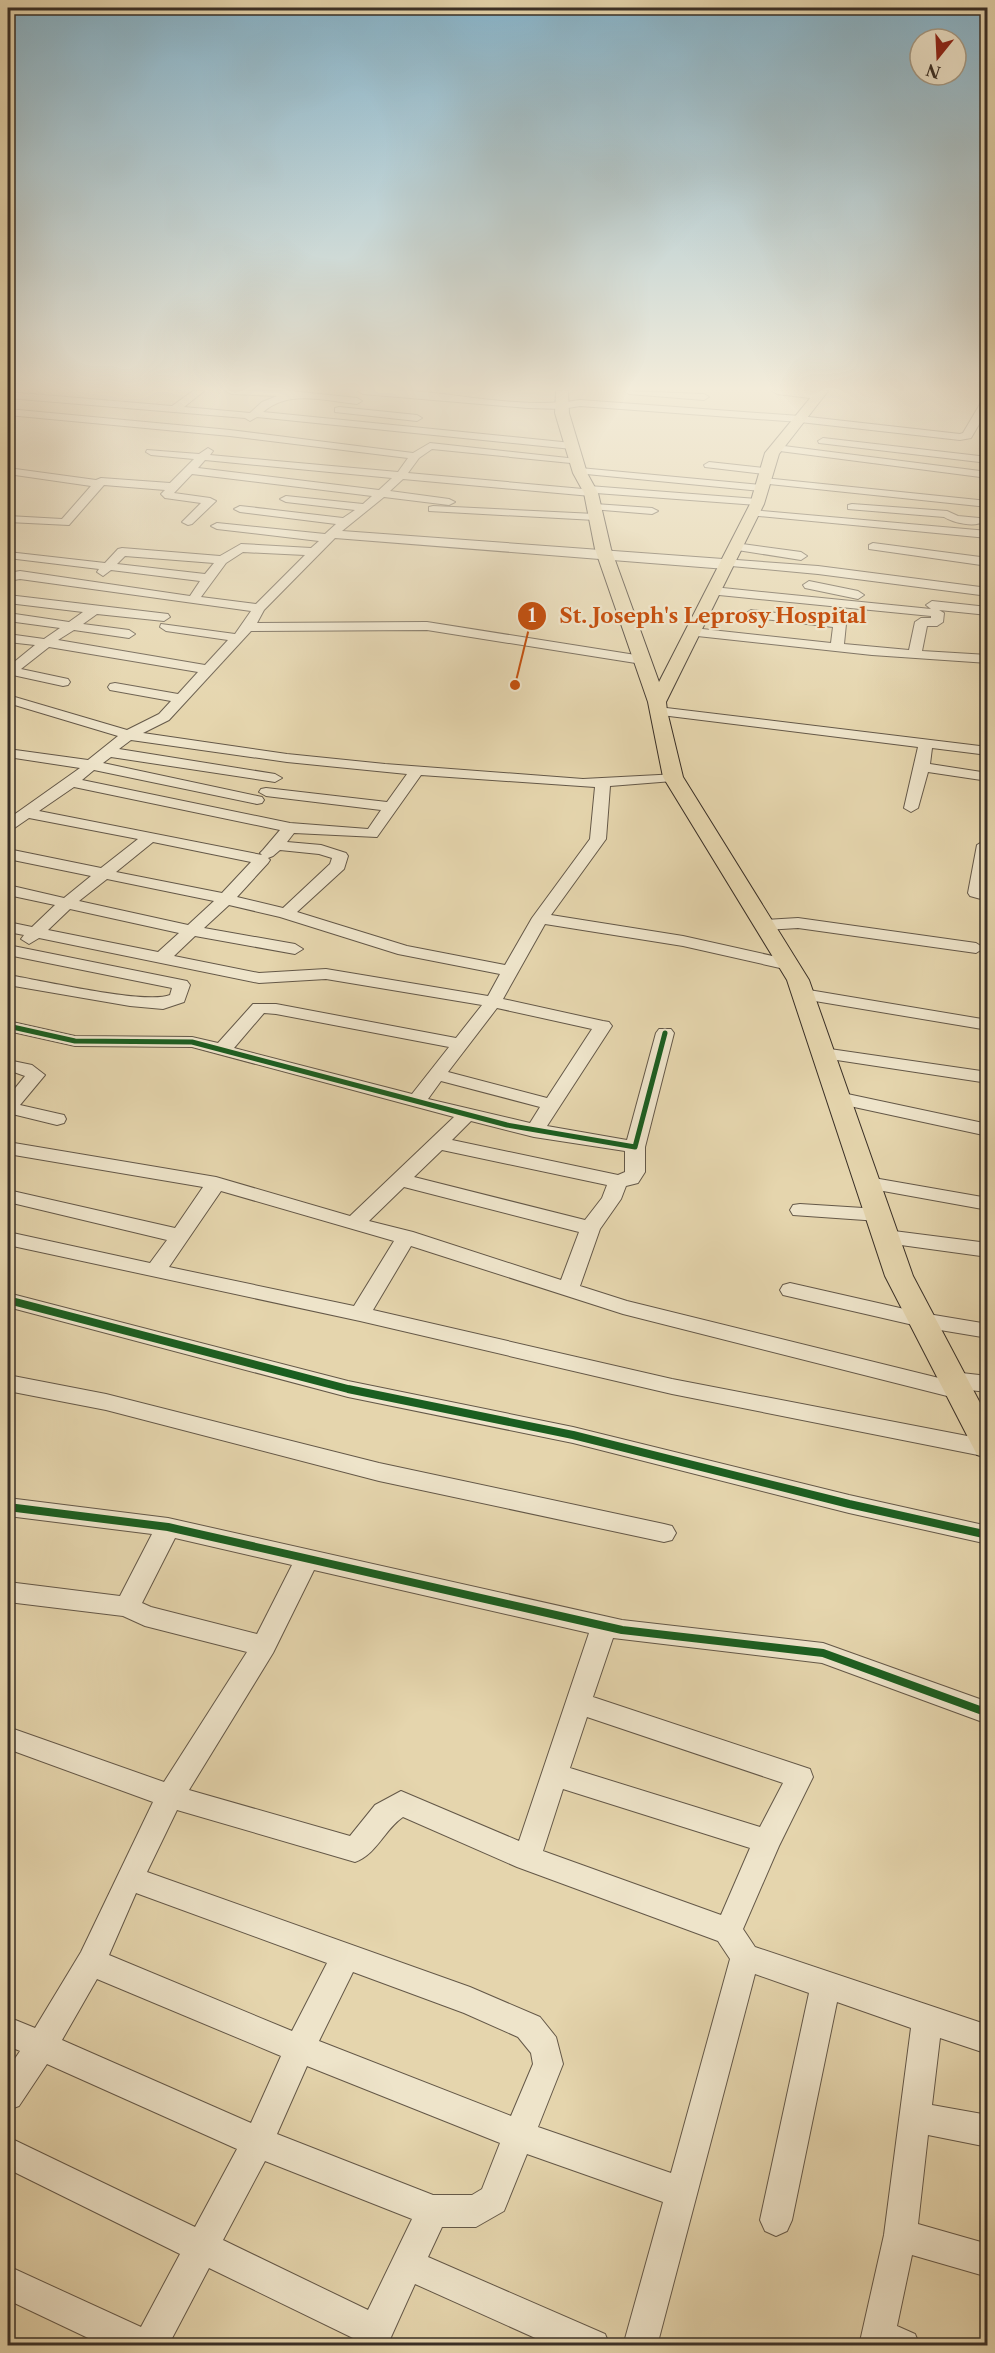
<svg xmlns="http://www.w3.org/2000/svg" width="995" height="2353" font-family="'Libre Caslon Text',serif">
	<style>
		.lines { fill: none; stroke-linecap: round; stroke-linejoin: round }
		.minor-casing { stroke: #645848; stroke-width: 2 }
		.major-casing { stroke: #392f26; stroke-width: 2 }
		.minor { fill: #eee4ca; fill-rule: evenodd }
		.major { fill: #e5d5ad; fill-rule: evenodd }
		.cycleway-far1-casing { stroke: #eee4ca; stroke-width: 9 }
		.cycleway-casing { stroke: #eee4ca; stroke-width: 11 }
		.cycleway-far1 { stroke: #1b5e20; stroke-width: 5 }
		.cycleway { stroke: #1b5e20; stroke-width: 8 }
		.leader { fill: none; stroke: #c55111; stroke-width: 2 }
		.callout-dot { fill: #c55111; stroke: #eee4ca; stroke-width: 2 }
		.mark-label { font-size: 18px; text-anchor: middle; font-weight: bold; fill: #fff }
		.callout-label { font-size: 21px; text-anchor: middle; font-weight: bold; fill: #c55111; stroke: #eee4ca; stroke-width: 4.5; stroke-linejoin: round; paint-order: stroke }
	</style>
	<rect width="100%" height="100%" fill="#e5d5ad"/>
	<filter id="stains"><feTurbulence type="fractalNoise" baseFrequency=".00333" numOctaves="4"/><feColorMatrix values="0 0 0 0 .2 0 0 0 0 .09 0 0 0 0 .02 0 0 0 .5 -.17"/></filter>
	<radialGradient id="worn" r=".72"><stop offset=".6" stop-color="#630" stop-opacity="0"/><stop offset="1" stop-color="#630" stop-opacity=".3"/></radialGradient>
	<g class="lines">
		<defs>
			<path id="minor" d="M193 391H204L184 407 250 413 262 402 277 396 231 394 226 391H291L357 398 362 401 357 404C326 401 289 389 263 412L572 443 577 446 572 449 257 417 250 421 245 418 8 398V392L172 406Z
				M358 391C431 384 507 412 580 400L800 416 960 434 963 433 983 399 988 396V409L971 438 960 440 800 422 580 406 562 409 528 408 363 394Z
				M624 391 704 394 709 397 704 400 629 394Z
				M772 391C786 390 811 388 823 396L818 399 777 394Z
				M339 407 417 415 422 418 417 421 335 412V408Z
				M8 409 230 430 413 453 430 443 577 459 581 460V464L432 449 419 458 408 473 583 489 589 486 757 499 763 502 757 505 596 493 591 496 403 479 390 491 449 499 455 502 449 505 384 497 342 531 818 566 988 588V596L818 574 731 566 726 569 335 538 264 610 257 623 427 622 642 656 649 660 642 664 427 630 251 631 169 720 143 733 287 754 385 764 583 779 678 774 680 777 673 781 610 786 606 839 551 915 683 936 795 961 797 965 795 969 789 970 683 946 545 924 503 999 603 1021 609 1022 612 1026 547 1126 627 1140 656 1033 659 1029H671L674 1033 645 1147V1172L638 1183 626 1186 621 1199 600 1229 580 1286 627 1301 943 1379 945 1374 953 1372 988 1376V1392L969 1390 967 1397 959 1399 623 1314 411 1246 373 1310 672 1379 988 1440V1457L672 1394 360 1321 8 1245V1232L150 1263 167 1240 8 1202V1190L175 1228 203 1187 8 1154V1142L216 1177 350 1216 454 1117 192 1047 75 1046 8 1031V1021L75 1036 192 1037 218 1043 253 1004H276L456 1038 482 1005 326 979 259 983 39 938 29 944 21 939 24 935 8 932V922L32 927 55 905 8 895V885L64 898 91 876 8 859V849L101 868 138 839 29 818 13 829 8 830V819L80 768 8 757V749L88 760 118 736 8 703V695L127 730 159 714 171 701 110 690 108 687 110 684 115 683 178 694 198 672 49 647 21 669 68 679 70 682 68 685 63 686 8 674V667L35 645 8 642V634L44 639 60 628 8 621V613L69 622 83 612 8 603V595L168 614 170 617 164 621 97 614 83 624 129 630 135 634 129 638 74 630 58 640 205 665 228 640 166 631 160 627 161 624 235 634 251 611 20 579 8 581V573L20 571 190 596 200 581 111 570 103 576 97 572 99 569 8 558V552L105 563 118 549 122 548 220 556 241 544 311 548 319 541 217 529 211 526 217 523 325 534 336 524 240 512 234 509 240 506 343 518 355 510 286 502 280 499 286 496 363 504 372 496 192 474 174 493 210 498 216 501 192 524 188 525 182 522 201 503 165 498 161 494 165 490 104 485 69 525 8 522V516L62 519 91 486 8 474V468L96 480 101 478 170 483 194 459 151 455 146 452 147 450 199 454 208 448 213 451 210 455 398 472 408 458 230 436 8 415ZM205 460 392 478 379 490 198 468ZM243 552 305 555 256 604 201 597 226 563ZM125 556 214 563 205 574 117 564ZM131 740 287 762 407 774 387 802 266 788 261 789 259 792 266 796 381 810 368 829 290 823 82 780 94 770 257 804 262 803 264 800 262 797 103 763 111 757 275 782 282 778 275 774 119 749ZM421 775 595 787 590 839 532 918 505 965 407 946 297 912 344 869 348 856 346 853 321 845 287 842 294 833 377 837ZM74 787 280 830 263 850 260 853 262 855 39 811ZM153 842 251 862 222 893 116 872ZM280 850 319 854 332 858 330 864 283 908 237 897 268 863 270 860 268 858 273 856ZM107 879 214 901 188 925 79 901ZM229 905 280 917 398 954 500 974 488 996 326 969 259 973 174 956 195 936 295 954 303 949 295 944 204 928ZM70 909 179 933 158 952 48 930ZM497 1008 592 1029 547 1098 448 1072ZM264 1013 276 1014 449 1047 412 1094 234 1048ZM441 1081 540 1107 530 1123 428 1099ZM471 1121 534 1137 625 1151V1172L618 1175 452 1140ZM442 1150 607 1185 602 1198 585 1220 414 1177ZM404 1187 579 1232 561 1280 413 1232 369 1221ZM221 1191 394 1241 354 1306 169 1267Z
				M823 438 988 457V463L819 443 818 441Z
				M776 445 988 472V478L772 450 771 448Z
				M709 462 765 468 770 471 765 474 705 467 704 465Z
				M580 468 761 485 767 488 761 491 576 473V469Z
				M764 478 988 501V507L760 483V479Z
				M595 504 652 508 658 511 652 514 591 509 589 507Z
				M852 504 947 511 958 516 979 518 985 521C975 528 954 523 944 517L848 509V505Z
				M433 506 595 514 601 517 595 520 429 511V507Z
				M752 510 988 531V538L748 515V511Z
				M735 543 801 552 807 556 801 560 731 549V545Z
				M873 543 988 558V566L869 549V545Z
				M809 581 858 591 864 595 858 599 805 588 803 585Z
				M713 587 931 609 926 605 932 601 988 607V615L939 610 944 613 943 622 937 626H927L922 651 988 655V663L872 655 688 635 687 632 688 629 693 628 831 643 833 627 747 617 745 614 751 610 844 621 846 624 844 644 909 650 915 622 921 618H931V616L709 594 707 591 709 588Z
				M658 707 988 747V755L932 748 930 764 988 773V781L928 772 918 808 911 812 904 808 918 747 653 714 651 711Z
				M985 840 988 841V874L984 890 988 891V901L970 896 968 893 977 845Z
				M798 918 976 943 984 948 976 953 798 928 765 930 757 925 765 920Z
				M8 945 187 981 190 985 184 1002 163 1009 130 1006 8 985V975C40 980 146 1005 170 995L172 988 8 955Z
				M803 989 988 1020V1030L797 998 794 994 797 990Z
				M823 1048 988 1072V1083L817 1057 814 1053 817 1049Z
				M8 1060 32 1065 45 1075 20 1105 64 1115 66 1119 64 1123 57 1125 8 1113V1097L25 1076 8 1070Z
				M838 1092 988 1124V1136L831 1102 829 1098 831 1094Z
				M868 1177 988 1198V1210L861 1187 858 1183 861 1179Z
				M800 1204 879 1209 886 1210 889 1215 886 1220 879 1221 793 1215 790 1210 793 1205Z
				M886 1230 988 1243V1257L879 1242 876 1237 879 1232Z
				M790 1283 922 1313 988 1324V1338L922 1327 783 1295 780 1290 783 1285Z
				M8 1293 348 1381 573 1427 849 1495 988 1526V1544L849 1513 573 1443 348 1397 8 1307Z
				M8 1375 106 1394 379 1463 664 1524 672 1526 676 1533 672 1540 664 1542 379 1481 106 1410 8 1391Z
				M8 1498 168 1518 622 1620 823 1643 988 1702V1724L822 1663 613 1638 593 1697 810 1769 813 1777 779 1846 743 1929 755 1947 988 2025V2054L940 2038 932 2105 988 2115V2147L928 2135 918 2224 988 2244V2277L912 2255 897 2326 915 2334 920 2346H859L884 2235 911 2028 837 2002 792 2220 787 2231 776 2236 765 2231 760 2220 809 1993 755 1974 657 2346H623L663 2202 527 2154 504 2211 476 2227H442L428 2257 605 2334 610 2346H553L415 2284 387 2346H352L355 2339 209 2268 168 2346H105L8 2300V2266L141 2327 180 2254 8 2169V2137L195 2227 237 2149 47 2064 19 2106 8 2110V2069L20 2051 8 2046V2017L35 2028 81 1952 153 1802 8 1749V1727L164 1782 247 1652 145 1626 123 1616 8 1602V1582L120 1596 152 1534 8 1516ZM175 1538 292 1565 257 1634 151 1607 142 1603ZM314 1570 589 1633 519 1841 401 1791 375 1805 350 1836 189 1790 273 1653ZM587 1717 783 1783 760 1827 570 1768ZM563 1789 750 1848 721 1915 543 1851ZM177 1810 355 1862C376 1855 385 1829 403 1817L517 1867 718 1941 730 1959 671 2173 538 2127 563 2064 556 2037 540 2017 470 1987 147 1872ZM136 1893 327 1963 292 2031 109 1955ZM353 1972 464 2013 518 2037 531 2053 533 2064 511 2116 319 2041ZM97 1979 281 2056 251 2123 62 2040ZM307 2066 500 2143 482 2189 472 2195H433L277 2134ZM265 2161 412 2219 368 2310 223 2240Z"/>
			<path id="major" d="M556 391H568L569 413 587 473 598 493 611 549 659 682 750 504 765 453 816 391H828L779 454 764 504 666 702 667 711 683 777 809 980 913 1276 988 1418V1458L977 1455 973 1447 885 1276 787 980 663 777 648 702 595 549 584 493 573 473 555 413Z"/>
		</defs>
		<!-- minor casing -->
		<use href="#minor" class="minor-casing"/>
		<!-- major casing -->
		<use href="#major" class="major-casing"/>
		<!-- minor -->
		<use href="#minor" class="minor"/>
		<!-- major -->
		<use href="#major" class="major"/>
		<defs>
			<path id="cycleway-far1" d="M8 1026 75 1041 192 1042 507 1125 635 1147 665 1033"/>
			<path id="cycleway" d="M8 1300 348 1389 573 1435 849 1504 988 1535
				M8 1507 168 1527 622 1630 823 1653 988 1713"/>
		</defs>
		<!-- cycleway-far1 casing -->
		<use href="#cycleway-far1" class="cycleway-far1-casing"/>
		<!-- cycleway casing -->
		<use href="#cycleway" class="cycleway-casing"/>
		<!-- cycleway-far1 -->
		<use href="#cycleway-far1" class="cycleway-far1"/>
		<!-- cycleway -->
		<use href="#cycleway" class="cycleway"/>
	</g>
	<!-- sky -->
	<linearGradient id="sky" x2="0" y2="1"><stop stop-color="#87b6ce"/><stop offset="0.54" stop-color="#f3ecda"/><stop offset="1" stop-color="#f3ecda" stop-opacity="0"/></linearGradient>
	<rect width="995" height="720" fill="url(#sky)"/>
	<!-- callouts -->
	<path class="leader" d="M515 685L532 616"/>
	<g class="callout-dot">
		<circle cx="515" cy="685" r="6"/>
		<circle cx="532" cy="616" r="15"/>
	</g>
	<g class="mark-label">
		<text x="532" y="622">1</text>
	</g>
	<g class="callout-label">
		<text x="713" y="623">St. Joseph's Leprosy Hospital</text>
	</g>
	<!-- margin -->
	<rect width="995" height="2353" fill="none" stroke="#e5d5ad" stroke-width="30"/>
	<rect x="9" y="9" width="977" height="2335" fill="none" stroke="#392f26" stroke-width="3"/>
	<rect x="15" y="15" width="965" height="2323" fill="none" stroke="#392f26" stroke-width="1.5"/>
	<!-- north arrow -->
	<g transform="translate(938 57) rotate(198)"><circle r="28" fill="#eee4ca" stroke="#a69c88" stroke-width="1.5"/>
	<path d="M0-4.5L10 22L0 15L-10 22Z" fill="#8f2418"/>
	<text y="-9" font-size="16" font-weight="bold" text-anchor="middle" fill="#392f26">N</text>
	</g>
	<rect width="100%" height="100%" filter="url(#stains)"/>
	<rect width="100%" height="100%" fill="url(#worn)"/>
</svg>
